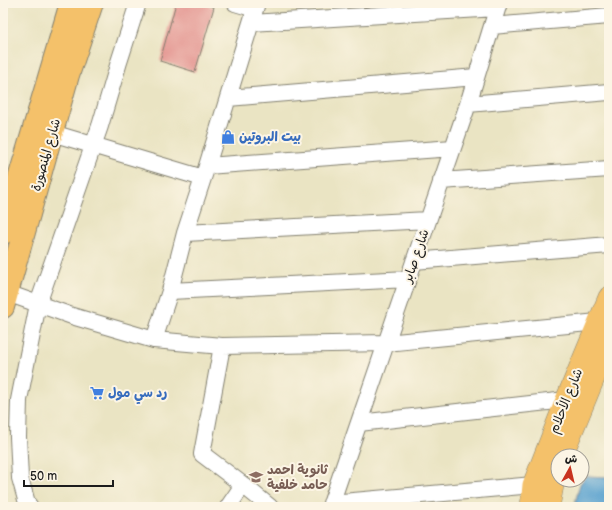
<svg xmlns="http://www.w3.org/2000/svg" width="612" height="510" font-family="'Balsamiq Sans','Playpen Sans Arabic',sans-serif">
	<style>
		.water { fill: #58a1cf; stroke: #3a5e76 }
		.building { fill: #e28e8a }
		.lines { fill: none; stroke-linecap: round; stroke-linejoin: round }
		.minor-casing { stroke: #838070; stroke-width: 18 }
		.major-casing { stroke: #838070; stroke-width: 22 }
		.highway-casing { stroke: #838070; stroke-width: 24 }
		.minor { stroke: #fff; stroke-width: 16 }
		.major { stroke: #f4c16a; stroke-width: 21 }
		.highway { stroke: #f4c16a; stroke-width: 22 }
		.labels { text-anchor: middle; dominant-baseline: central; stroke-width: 4; stroke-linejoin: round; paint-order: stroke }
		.shop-label { font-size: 13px; font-weight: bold; fill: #366cbe; stroke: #fcf5e5; text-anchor: start }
		.street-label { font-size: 13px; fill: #1c1c1c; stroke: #fcf5e5 }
		.education-label { font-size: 13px; font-weight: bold; fill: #785e54; stroke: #fcf5e5; text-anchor: start }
	</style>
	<rect width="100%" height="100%" fill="#fcf5e5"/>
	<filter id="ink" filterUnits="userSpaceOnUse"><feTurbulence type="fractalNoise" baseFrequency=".025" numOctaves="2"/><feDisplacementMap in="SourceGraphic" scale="8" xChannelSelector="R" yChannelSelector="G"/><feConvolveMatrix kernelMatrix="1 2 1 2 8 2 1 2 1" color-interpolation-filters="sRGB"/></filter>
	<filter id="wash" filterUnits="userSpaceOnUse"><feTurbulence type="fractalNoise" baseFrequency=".012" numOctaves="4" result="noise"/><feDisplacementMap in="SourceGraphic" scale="16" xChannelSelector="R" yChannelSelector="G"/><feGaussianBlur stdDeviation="0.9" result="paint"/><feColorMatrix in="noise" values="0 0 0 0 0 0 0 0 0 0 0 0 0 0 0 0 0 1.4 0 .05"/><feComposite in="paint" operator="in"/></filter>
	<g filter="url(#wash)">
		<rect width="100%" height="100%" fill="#eae4c3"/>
		<!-- water -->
		<path class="water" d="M586 476 609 477V507H574L580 484Z"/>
		<g id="blocks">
			<!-- building -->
			<path class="building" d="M176 3H198L214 7 195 72 160 61Z"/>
		</g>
	</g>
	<g filter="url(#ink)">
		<use href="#blocks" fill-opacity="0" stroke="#838070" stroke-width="1"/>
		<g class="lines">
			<defs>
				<path id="minor" d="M235 3 255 9
					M251 23 497 8
					M492 26 609 16
					M228 98 476 77
					M468 104 609 92
					M52 133 203 178
					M207 166 453 148
					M441 181 609 169
					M185 233 428 220
					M414 261 609 245
					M170 291 408 279
					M7 293 72 316 154 340 222 346 386 343 598 322
					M154 340 170 291 185 233 207 166 257 3
					M222 346 202 454 243 485 270 507
					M359 423 566 400
					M331 503 533 485
					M30 507 27 503 20 478 18 437 19 400 38 304 100 126 119 62 138 3
					M228 507 243 485
					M330 507 468 104 499 3"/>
				<path id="major" d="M562 456 609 342
					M531 507 533 485 566 400 609 297
					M549 507 555 475 558 466"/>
				<path id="highway" d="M3 233 71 3
					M3 307 68 75 92 3"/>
			</defs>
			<!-- minor casing -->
			<use href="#minor" class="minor-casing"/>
			<!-- major casing -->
			<use href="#major" class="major-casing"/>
			<!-- highway casing -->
			<use href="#highway" class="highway-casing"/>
			<!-- minor -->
			<use href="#minor" class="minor"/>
			<!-- major -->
			<use href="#major" class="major"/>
			<!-- highway -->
			<use href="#highway" class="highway"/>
		</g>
	</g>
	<!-- icons -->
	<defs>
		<symbol id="shop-bare" viewBox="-9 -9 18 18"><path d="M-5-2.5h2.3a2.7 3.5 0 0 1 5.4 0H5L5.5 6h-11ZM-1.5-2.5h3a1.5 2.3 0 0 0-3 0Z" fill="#3f7fe0" stroke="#fcf5e5" stroke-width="2.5" paint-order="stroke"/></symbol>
		<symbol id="supermarket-bare" viewBox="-9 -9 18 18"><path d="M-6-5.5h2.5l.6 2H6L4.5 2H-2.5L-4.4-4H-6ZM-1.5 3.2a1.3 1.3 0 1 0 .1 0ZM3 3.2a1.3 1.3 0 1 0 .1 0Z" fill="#3f7fe0" stroke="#fcf5e5" stroke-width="2.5" paint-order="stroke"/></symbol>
		<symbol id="school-bare" viewBox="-9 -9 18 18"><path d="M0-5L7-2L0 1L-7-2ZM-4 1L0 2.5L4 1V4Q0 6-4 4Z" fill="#8d6e63" stroke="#fcf5e5" stroke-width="2.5" paint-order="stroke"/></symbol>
	</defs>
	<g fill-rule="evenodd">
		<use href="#shop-bare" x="218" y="127" width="20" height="20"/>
		<use href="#supermarket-bare" x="87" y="383" width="20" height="20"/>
		<use href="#school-bare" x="246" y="467" width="20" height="20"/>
	</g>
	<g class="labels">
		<!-- shop labels -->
		<g class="shop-label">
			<text x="239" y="137">بيت البروتين</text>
			<text x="108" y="393">رد سي مول</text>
		</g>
		<!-- street labels -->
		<g class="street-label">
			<text transform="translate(46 155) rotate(-74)">شارع المنصورة</text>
			<text transform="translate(416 256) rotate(-71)">شارع صابر</text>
			<text transform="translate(566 401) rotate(-68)">شارع الأحلام</text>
		</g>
		<!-- education labels -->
		<g class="education-label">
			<text x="267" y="470">ثانوية احمد<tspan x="267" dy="15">حامد خلفية</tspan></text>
		</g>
	</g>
	<!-- margin -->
	<rect width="612" height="510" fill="none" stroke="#fcf5e5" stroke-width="16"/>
	<!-- north arrow -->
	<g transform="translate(570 468) rotate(8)"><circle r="19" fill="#fcf5e5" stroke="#a29e95"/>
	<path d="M0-3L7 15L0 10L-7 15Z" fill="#c8321e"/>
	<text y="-6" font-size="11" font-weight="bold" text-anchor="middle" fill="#1c1c1c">ش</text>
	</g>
	<!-- scale -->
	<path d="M24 480v6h89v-6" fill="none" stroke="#1c1c1c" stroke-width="2"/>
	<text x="30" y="480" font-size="12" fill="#1c1c1c" stroke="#fcf5e5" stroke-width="3" paint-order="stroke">50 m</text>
</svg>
